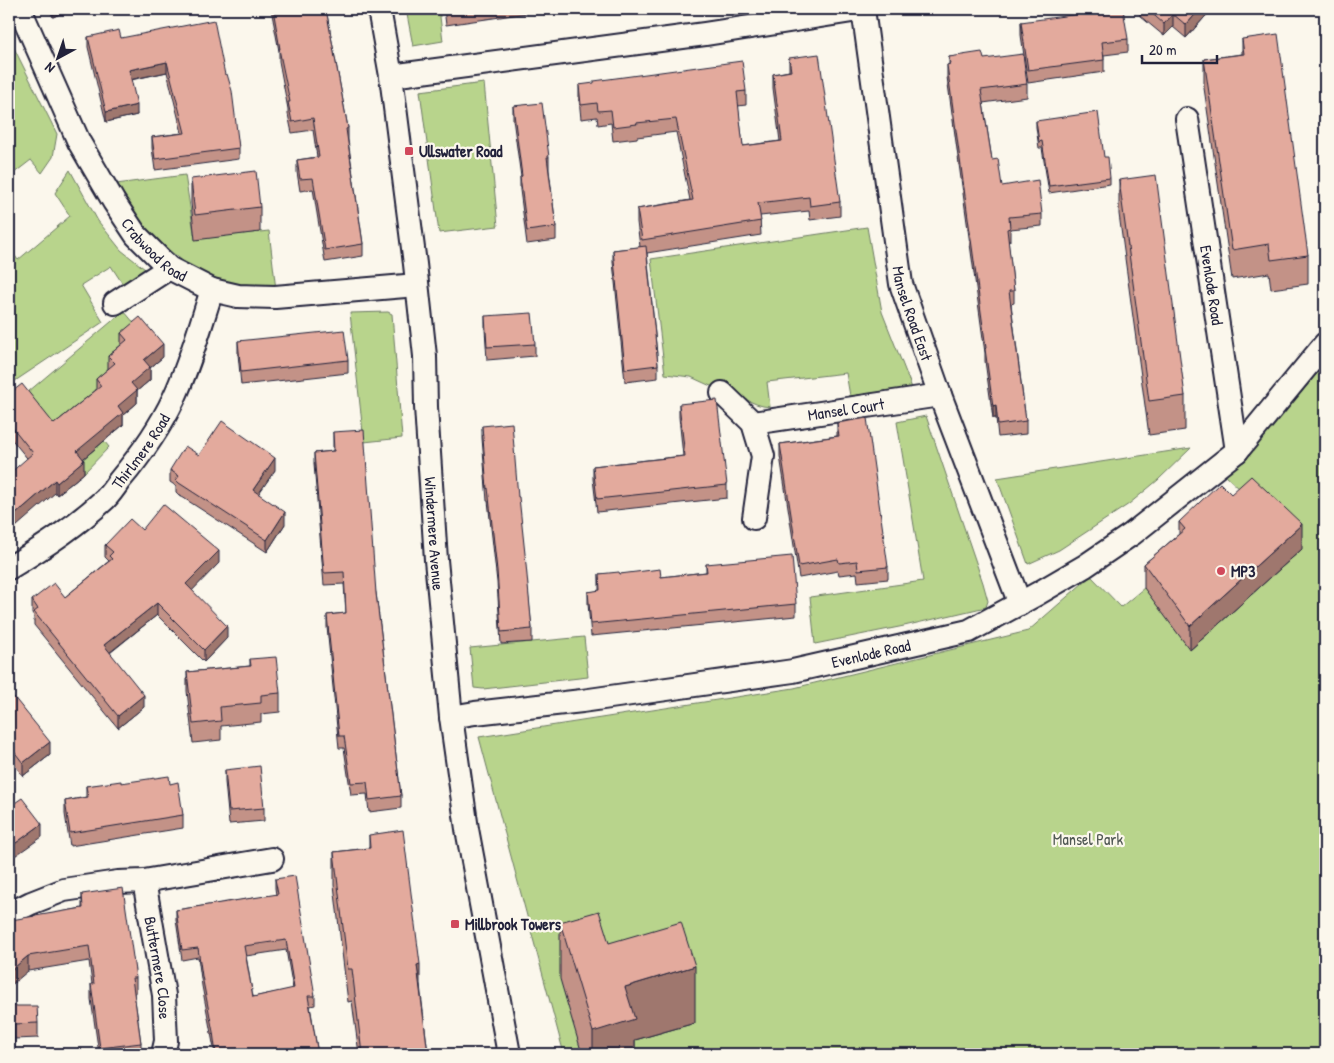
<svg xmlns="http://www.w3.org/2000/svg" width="1334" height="1063" font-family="'Patrick Hand',sans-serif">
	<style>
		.green { fill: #b8d48c; stroke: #6d7b64 }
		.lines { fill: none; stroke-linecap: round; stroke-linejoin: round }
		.minor-casing { stroke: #22223b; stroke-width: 26 }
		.minor { stroke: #fbf7ec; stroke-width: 22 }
		.wall { fill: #c39287; stroke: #22223b; fill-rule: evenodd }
		.shaded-wall { fill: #9f776e; stroke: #22223b }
		.building { fill: #e3aa9d; stroke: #22223b; fill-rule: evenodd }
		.poi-dot { fill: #d1495b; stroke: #fbf7ec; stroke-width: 2 }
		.labels { text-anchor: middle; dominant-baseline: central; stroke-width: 4.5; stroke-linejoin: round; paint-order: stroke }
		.poi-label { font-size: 16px; font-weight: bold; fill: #22223b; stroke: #fbf7ec; text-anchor: start }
		.street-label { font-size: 16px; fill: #22223b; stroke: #fbf7ec }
		.park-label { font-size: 16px; fill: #4f5753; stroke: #fbf7ec }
	</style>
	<rect width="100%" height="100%" fill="#fbf7ec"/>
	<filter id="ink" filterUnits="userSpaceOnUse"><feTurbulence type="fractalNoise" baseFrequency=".02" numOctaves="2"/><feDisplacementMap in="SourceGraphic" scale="10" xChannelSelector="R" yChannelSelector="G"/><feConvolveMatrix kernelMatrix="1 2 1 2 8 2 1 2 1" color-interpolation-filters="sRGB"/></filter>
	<g filter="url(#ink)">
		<!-- green -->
		<path class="green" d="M406 9H439L443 41 413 46Z
			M9 38 57 134 53 157 42 173 31 160 9 177Z
			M484 83 498 226 439 233 420 91Z
			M70 170 98 221 121 250 150 273 126 289 111 266 81 285 103 322 9 385V248L18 260 70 216 55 193Z
			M185 175 195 239 269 231 276 290 234 284 201 275 156 240 136 217 116 184Z
			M867 227 882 312 912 388 850 396 846 373 767 382 770 407C751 406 735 392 720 382L715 388 691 377 665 374 651 259Z
			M124 311 140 330 127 353 82 414 109 447 84 473 22 397Z
			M388 312 392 314 402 438 364 442 350 313Z
			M1325 364V1054H564L479 737 794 688 1028 631 1091 576 1121 607 1144 588 1302 548 1223 473 1255 447Z
			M926 416 983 583 988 601 986 607 904 626 815 644 810 597 923 581 897 422Z
			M1191 448 1158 480 1129 504 1059 550 1028 564 997 478Z
			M584 637 588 677 483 689 474 688 470 648Z"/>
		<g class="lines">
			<defs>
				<g id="minor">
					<path id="s1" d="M20 9 79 142 114 202 136 235 169 268 212 290 238 296 275 297 417 285"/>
					<path id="s2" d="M379 9 391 76 415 264 425 356 426 407 436 560 451 717 467 829 509 1054"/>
					<path id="s3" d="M863 9 901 284 940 395 1020 604"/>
					<path d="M391 76 705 34 865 9"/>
					<path id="s4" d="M1187 119 1237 451"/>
					<path d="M115 303 169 268"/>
					<path d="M722 393 753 423 763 456 754 518"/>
					<path id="s5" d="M753 423 940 395"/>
					<path id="s6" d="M9 568C43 548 76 526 105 499 110 494 115 487 119 481 140 456 160 428 174 398 190 364 200 327 212 290"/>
					<path id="s7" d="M451 717 475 713 582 701 793 671 969 631 1037 594 1085 566 1132 534 1237 451 1325 344"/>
					<path id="s8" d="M144 881 164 995 166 1041 163 1054"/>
					<path d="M9 914 31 903 64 890 118 882 144 881 272 859"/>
				</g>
			</defs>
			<!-- minor casing -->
			<use href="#minor" class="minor-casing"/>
			<!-- minor -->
			<use href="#minor" class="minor"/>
		</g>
		<!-- wall -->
		<path class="wall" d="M49 9H71L53 17Z
			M271 9H326L348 128V140L363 244V256L325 262 313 189 300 191 297 172V160L317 157 313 130 292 133 288 114V109L279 61V51Z
			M444 9H554L446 25Z
			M1140 9H1212L1186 38 1173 27 1164 36 1140 16Z
			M1021 22 1128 39V52L1104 55V72L1028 83 1021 35Z
			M88 37 121 38 225 75 239 148V159L155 170 152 148V137L182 133 167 72 131 80 137 115 106 122 88 47Z
			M1242 39 1308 255V284L1271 289 1269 273 1232 279 1204 88V59L1242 54Z
			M949 57 984 59 1027 84V97L983 103 992 160 1002 186 1042 214V226L1010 229V241H1008L1014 291V303L1011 304 1026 421V434L998 437 996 418H993L985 361V353L947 77V65H949Z
			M789 58 840 202V216L810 220 809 211 760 216 761 235 647 253 658 365V378L625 382 613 262V250L640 247 637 222V209L690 200 676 132 637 137V138L613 141 611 123 598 125 597 117 581 119 579 99V85L746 91V105L738 106 743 146 780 141 773 88V74L789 71Z
			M513 106 549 157V170L556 227V240L527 244 520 190V177H521L513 119Z
			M1036 121 1110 178V184L1049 193 1042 148H1039L1036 127Z
			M191 179 260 207V232L195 240 191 203Z
			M1119 180 1185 396V430L1149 435 1119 214Z
			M485 316 535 344V356L487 360 485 329Z
			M121 333 163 357 150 368V380L137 391V403L123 415V425L83 459 84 473 57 495 9 436V394L54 424 96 390V379L108 369V356L121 345Z
			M238 341 348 360V373L241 385 238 354Z
			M679 404 727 485V498L597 512 593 479V466L683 456 679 417Z
			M837 423 888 567V579L858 582 857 573 839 575 838 571 799 578 780 456V444L837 436Z
			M482 426 518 497 532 629V642L501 644 497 582 488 501H487L482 438Z
			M333 432 376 593 401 796V808L369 812 367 794 351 795 344 748H339L327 627V615L346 613 344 584 324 585 314 464V453L333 451Z
			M199 455 275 470 258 494 285 524 267 552 179 495 176 492V486L170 482V470Z
			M1231 494 1302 549 1190 650 1144 588V564L1179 534V522Z
			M142 530 219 563 192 590 227 638 204 662 157 615 110 653 144 707 118 728 34 625V616L32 613V600L65 597 109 561 105 557V545Z
			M706 564 796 604V616L591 636 588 604V592L599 591V574H620L661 577 706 572Z
			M250 659 280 693V712L261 714V722L221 726V740L193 743 187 691V672L250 666Z
			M9 691 50 755 23 776 9 758Z
			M225 770 264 808V821L229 824 225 782Z
			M121 783 170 784 183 815V828L70 846 65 814V801L86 797V786Z
			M369 835 420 985 428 1054H359L352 1001 348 1002 334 885V852L369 848Z
			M275 879 315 996V1005L310 1006 318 1054H215L202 986 198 957 182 960 176 920V910L276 895 275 888ZM286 950 293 989 253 997 246 956Z
			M82 894 136 978V993H134L141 1043V1054H99L91 999V984H92L89 961 28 971 9 922 82 908Z
			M560 922 609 943 695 1023 635 1040V1054H582L560 979Z
			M9 1006 38 1023V1038L15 1039Z"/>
		<!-- shaded-wall -->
		<path class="shaded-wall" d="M53 9H71L53 17Z
			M1200 9H1212L1186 38V25Z
			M1173 14V27L1164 36V24Z
			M167 62V72L129 80V70Z
			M137 105V115L106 122V112Z
			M163 344V357L150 368V380L137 391V403L123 415V425L77 464V451L118 406 144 360Z
			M996 405V418H993V406Z
			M275 458V470L253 502V490Z
			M84 460V473L57 495V483Z
			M55 480V493L9 533V520Z
			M285 512V524L267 552V540Z
			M1302 524V549L1190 650V626Z
			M219 551V563L186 597V584Z
			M157 603V615L104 657V645Z
			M227 626V638L204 662V650Z
			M144 695V707L118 728V716Z
			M50 742V755L23 776V763Z
			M42 824V837L9 860V848Z
			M28 956V971L9 987V972Z
			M420 964V997L417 965Z
			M695 966V1023L635 1040V1054H593V1032L625 987Z"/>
		<!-- building -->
		<path class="building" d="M273 9H326L348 128 346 129 363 244 325 250 313 178 300 179 297 160 319 157 313 118 292 122 288 102H290L279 49H280Z
			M445 9H473L446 13Z
			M1115 9H1123L1128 39 1102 42 1104 60 1028 70 1021 22Z
			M1147 9H1200L1186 25 1173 14 1164 24Z
			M214 20 225 75 227 74 232 91 239 148 155 159 152 137 185 133 167 62 129 70 137 105 106 112 88 37 119 30 121 38Z
			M1278 34 1308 255 1271 260 1269 244 1232 250 1204 59 1244 54 1242 39Z
			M982 52 984 59 1023 54 1027 84 981 90 992 160 998 159 1002 186 1038 180 1042 214 1009 217 1010 228 1007 229 1014 291H1009L1026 421 998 425 996 405 993 406 985 349 986 348 947 65 950 64 949 57Z
			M819 54 840 202 810 206 809 197 758 203 761 221 642 240 637 209 693 200 676 119 636 123 637 124 613 127 611 110 598 111 597 103 581 105 579 85 594 83V81L742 61 746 91 737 92 743 146 782 141 773 74 791 71 789 58Z
			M542 103 549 157H547L556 227 527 231 520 177 522 176 513 106Z
			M1098 112 1104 157H1108L1110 178 1049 186 1042 141 1039 142 1036 121Z
			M256 171 260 207 195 215 191 179Z
			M1156 175 1185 396 1149 401 1119 180Z
			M646 246 658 365 625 369 613 250Z
			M532 313 535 344 487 347 485 316Z
			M140 317 163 344 144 360 150 367 131 383 137 390 118 406 123 413 77 451 84 460 57 483 55 480 9 520V474L33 453 9 423V394L22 384 54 424 101 386 96 379 115 363 108 356 127 340 121 333Z
			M344 330 348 360 241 372 238 341Z
			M717 400 727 485 597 499 593 466 685 456 679 404Z
			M867 418 888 567 858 570 857 561 839 563 838 559 799 566 780 444 839 436 837 423Z
			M222 421 275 458 253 490 285 512 267 540 179 483 176 480 179 476 170 470 185 446 199 455Z
			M512 423 518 497H519L525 554 532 629 501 632 497 570 488 488 487 489 482 426Z
			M364 430 376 593 401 796 369 800 367 782 351 783 344 736H339L327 615 346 613 344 572 324 573 314 453 334 451 333 432Z
			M1251 476 1302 524 1190 626 1144 564 1185 529 1179 522 1220 483 1231 494Z
			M163 504 219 551 186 584 227 626 204 650 157 603 104 645 144 695 118 716 34 612 38 609 32 600 54 583 65 597 112 559 109 556 113 552 105 545 130 519 142 530Z
			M792 556 796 604 591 624 588 592 600 590 599 574 619 572 620 574 660 569 661 577 707 572 706 564Z
			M276 657 280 693 261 695V703L220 707 221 721 193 724 187 672 251 666 250 659Z
			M9 691 50 742 23 763 9 745Z
			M260 766 264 808 229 811 225 770Z
			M169 776 170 784 178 782 183 815 70 833 65 801 88 797 86 786 121 781V783Z
			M22 798 42 824 9 848V807Z
			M403 830 420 964 417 965 428 1054H362L352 969H348L334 852 370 848 369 835Z
			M295 876 315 996H308L318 1054H216L213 1032 202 976 198 948 182 950 176 910 278 894 275 879ZM286 940 294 988 253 997 244 946Z
			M123 888 136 978H132L141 1043 100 1048 91 984H94L89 946 28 956 9 972V922L11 920 83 908 82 894Z
			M599 911 609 943 681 922 695 966 625 987 635 1019 593 1032 560 922Z
			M9 1006H37L38 1023 14 1024 15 1054H9Z"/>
	</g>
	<!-- markers -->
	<g class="poi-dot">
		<rect x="404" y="146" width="10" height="10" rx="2.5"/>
		<circle cx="1221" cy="571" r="5"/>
		<rect x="450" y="919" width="10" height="10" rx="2.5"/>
	</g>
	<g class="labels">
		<!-- poi labels -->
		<g class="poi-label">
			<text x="419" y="151">Ullswater Road</text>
			<text x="1231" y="571">MP3</text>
			<text x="465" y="924">Millbrook Towers</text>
		</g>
		<!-- street labels -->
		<g class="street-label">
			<text stroke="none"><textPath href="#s1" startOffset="278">Crabwood Road</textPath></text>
			<text stroke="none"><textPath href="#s4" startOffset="168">Evenlode Road</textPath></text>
			<text stroke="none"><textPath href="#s3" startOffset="309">Mansel Road East</textPath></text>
			<text stroke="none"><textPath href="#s5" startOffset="94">Mansel Court</textPath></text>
			<text stroke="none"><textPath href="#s6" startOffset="178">Thirlmere Road</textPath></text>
			<text stroke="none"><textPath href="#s2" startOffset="528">Windermere Avenue</textPath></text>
			<text stroke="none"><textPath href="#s7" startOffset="425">Evenlode Road</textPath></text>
			<text stroke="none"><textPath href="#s8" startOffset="88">Buttermere Close</textPath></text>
		</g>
		<!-- park labels -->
		<g class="park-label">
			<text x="1088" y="839">Mansel Park</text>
		</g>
	</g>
	<!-- margin -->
	<rect width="1334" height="1063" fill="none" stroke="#fbf7ec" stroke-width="30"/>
	<rect x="15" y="15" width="1304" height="1033" fill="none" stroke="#22223b" stroke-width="2" filter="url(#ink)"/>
	<!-- north arrow -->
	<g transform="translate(58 58) rotate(220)" stroke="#fbf7ec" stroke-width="4" paint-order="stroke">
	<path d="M0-4L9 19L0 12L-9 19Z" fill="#22223b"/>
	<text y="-8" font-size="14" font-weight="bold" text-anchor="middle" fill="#22223b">N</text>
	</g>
	<!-- scale -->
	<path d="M1142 55v8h75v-8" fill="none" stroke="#22223b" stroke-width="2.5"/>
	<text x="1149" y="55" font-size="15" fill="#22223b" stroke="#fbf7ec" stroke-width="4" paint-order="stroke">20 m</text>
</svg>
